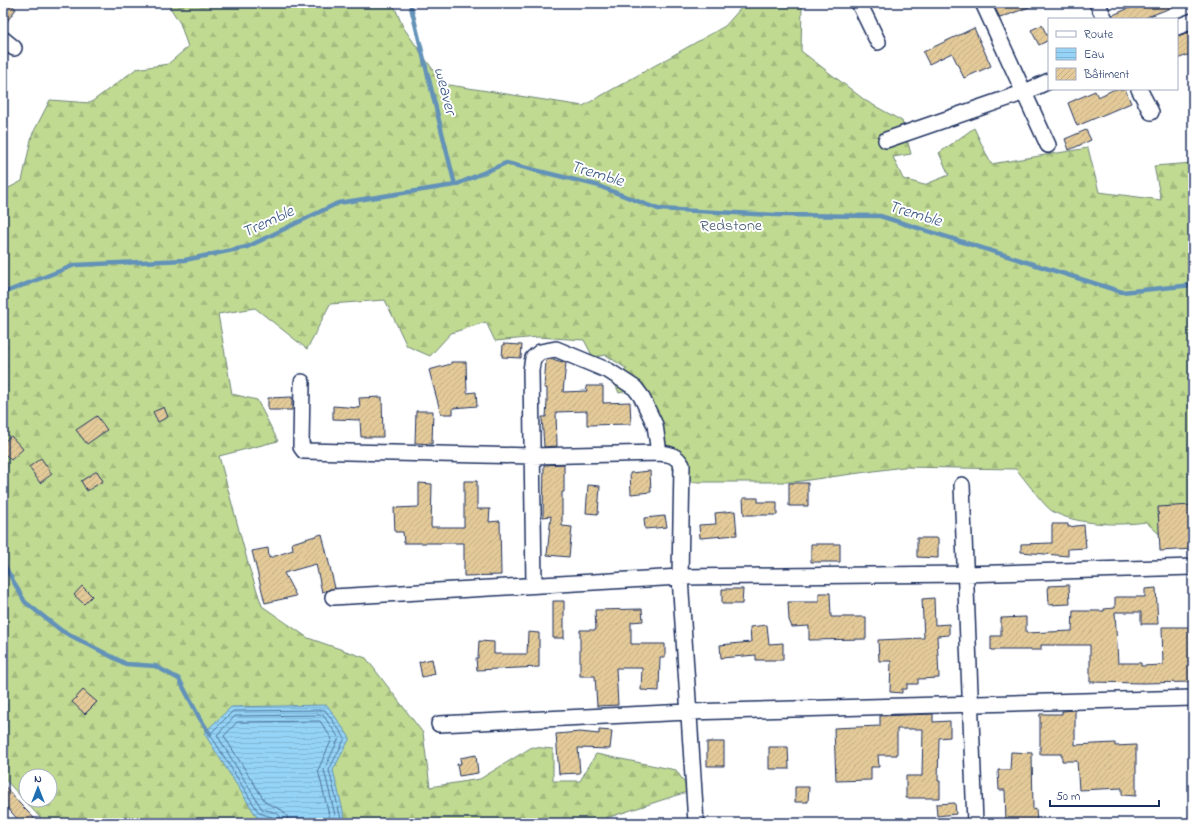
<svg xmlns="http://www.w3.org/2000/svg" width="1196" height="826" font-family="'Indie Flower',sans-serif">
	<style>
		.forest { fill: url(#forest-firs); stroke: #6e8478; fill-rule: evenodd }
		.water { fill: url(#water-rules); stroke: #6492b9 }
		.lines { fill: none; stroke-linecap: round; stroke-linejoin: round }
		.shore { stroke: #4c719b; stroke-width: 1 }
		.stream { stroke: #6492b9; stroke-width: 4.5 }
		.building { fill: url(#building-hatch); stroke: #1b2f5e }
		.minor-casing { stroke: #1b2f5e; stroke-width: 18 }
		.minor { stroke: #fff; stroke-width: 15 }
		.labels { text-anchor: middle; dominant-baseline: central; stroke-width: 4; stroke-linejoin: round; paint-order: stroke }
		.park-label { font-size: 16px; fill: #445a6b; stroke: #fff }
		.water-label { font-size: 17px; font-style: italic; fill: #3a5884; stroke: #fff }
	</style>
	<defs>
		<pattern id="forest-firs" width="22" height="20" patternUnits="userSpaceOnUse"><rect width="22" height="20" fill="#c0da91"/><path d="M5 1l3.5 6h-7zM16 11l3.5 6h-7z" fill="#a4bb7f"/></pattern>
		<pattern id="water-rules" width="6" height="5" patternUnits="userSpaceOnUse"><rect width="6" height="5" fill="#95d4f6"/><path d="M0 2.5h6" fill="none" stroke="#80b6d5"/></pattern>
		<pattern id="building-hatch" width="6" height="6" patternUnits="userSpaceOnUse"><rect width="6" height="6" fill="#e4ca99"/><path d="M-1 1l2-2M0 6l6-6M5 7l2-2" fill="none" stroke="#c3ae86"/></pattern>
	</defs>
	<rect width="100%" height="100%" fill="#fff"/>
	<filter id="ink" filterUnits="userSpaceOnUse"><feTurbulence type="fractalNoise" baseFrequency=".025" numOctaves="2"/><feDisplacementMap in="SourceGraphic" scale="8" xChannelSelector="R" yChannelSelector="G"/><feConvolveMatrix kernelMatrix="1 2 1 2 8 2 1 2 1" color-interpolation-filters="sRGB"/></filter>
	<g filter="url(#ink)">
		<!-- forest -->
		<path class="forest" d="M167 3H393L403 27 443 84 583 106 725 26 742 7 802 5 801 51 866 101 902 121 911 154 893 157 903 179 924 185 949 175 939 153 974 128 991 164 1088 148 1099 192 1161 200 1154 166 1193 163V504L1186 532 1169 543 1146 522C1119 526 1076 525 1052 511 1045 507 1023 477 1016 469L903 467 794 482H678L640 388 619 393 612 377 627 369 606 355 593 357 584 340 538 337 495 341 486 322 451 333 430 356 407 346 385 300 330 304 307 349 255 308 218 314 232 394 257 400 278 441 219 456 249 567 262 606 308 638 366 658 423 733 430 787 480 779 532 747 553 749V781H580L596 754 676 770 690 791 591 823H45L3 777V191L22 181 32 135 50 100 90 103 136 69 168 64 188 47 180 23ZM26 776H50V800H26Z"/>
		<!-- water -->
		<path class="water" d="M327 705 350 738 333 770 346 823H281L257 817 204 733 231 707Z"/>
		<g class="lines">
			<!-- shore -->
			<path class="shore" d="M277 823 275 818 259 813 210 734 233 711 325 710 345 738 329 770 342 823
				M282 823C282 811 271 812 262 809L217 735 235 716 323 715 339 738 324 770 337 823
				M288 823 287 816 282 810 266 803 224 736 237 722 320 721 332 739 318 770 331 823"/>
			<!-- stream -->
			<path class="stream" d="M410 3 455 185
				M3 293 75 265 185 260 247 247 338 203 455 185 506 163 596 185 658 209 776 215 880 216 1122 292 1193 285
				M3 563 25 602 62 631 126 664 155 666 179 679 199 717 210 734"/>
		</g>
		<!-- building -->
		<path class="building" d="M3 3H9L16 9 3 27Z
			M1002 3H1037V4L1000 18 994 6Z
			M1141 3H1181V4L1142 19H1114L1113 15Z
			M1042 25 1049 40 1039 45 1031 30Z
			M974 28 991 66 964 78 952 53 929 64 923 52Z
			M1193 31V53L1177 59V36Z
			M1115 89H1125L1131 103 1077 126 1068 103 1095 91 1098 97Z
			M1086 130 1091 140 1069 150 1065 139Z
			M503 344 522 345 521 358 502 357Z
			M552 359 566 363 563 392 587 391 586 386H603V403L630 402 631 424 587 425V411L556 412 557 446 544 447 542 417H546L547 401V388H544L546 360Z
			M451 362H466L467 393 476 392 477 406 453 408V414H441L429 370 451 364Z
			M292 397V410H268V398Z
			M382 397 383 437H361L360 420 333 419V406L360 408 359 398Z
			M164 407 168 417 158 422 153 412Z
			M416 411H433L432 444 415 443Z
			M97 416 107 430 87 444 76 430Z
			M11 436 23 449 11 460 3 452V443Z
			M41 458 52 474 40 483 29 467Z
			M564 464V492H562V526L572 527 569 557 547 555 551 516 543 517 544 465Z
			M97 471 103 481 87 491 81 481Z
			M650 471 651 492 631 494 630 473Z
			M464 481H477V509H490L489 522 500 521 501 575 464 576V543H404L403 532H395L394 508 419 507V483L432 484 431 527H464Z
			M789 483H808V506H789Z
			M588 485 600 486 598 514 586 513Z
			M743 498H758V502H777V515H744Z
			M1193 505V549L1160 551 1158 507Z
			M735 511 737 535 700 538 699 525 716 524 715 513Z
			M665 516 667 527 645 529 644 518Z
			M1052 524H1068V527L1084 525 1086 548 1068 549V556L1021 552V544L1052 543Z
			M322 534 335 588 322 592 316 564 284 573 296 596 265 603 252 551 268 548 269 558 293 550 292 543Z
			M917 538H938V558L917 557Z
			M811 544H840V562H811Z
			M1069 585 1070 604 1049 605 1048 586Z
			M82 586 92 596 84 604 74 595Z
			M1156 588 1158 624H1141V612H1115L1118 663H1141V666L1163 665 1162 627H1193V682L1143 683 1090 682V645H1041V650H991V636H1001V618L1026 617V633L1072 631 1073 611H1104V609L1115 608V597H1145V589Z
			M722 589H743L742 604H722Z
			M819 593H830L831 617H866V639L809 640V626L792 627 789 620 788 602H819Z
			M934 598 935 625 949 624V635L937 636 939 678 918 679V684H907V689H902V693L890 692 891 661H879L878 640 924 638 922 599Z
			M553 601H564V638H553Z
			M642 609 643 621 631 622V644H665V657H660L659 691 641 690 642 668H616L618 705 597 706 595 676H580V630H596L595 610Z
			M767 625 769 644 783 643V660H756V655L721 658 720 645 751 642 750 627Z
			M528 632 539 633V667L477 670 476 658H478L479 641 494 642V654H527Z
			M432 659 435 674 422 677 419 662Z
			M83 690 97 702 85 714 72 702Z
			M1075 710V745L1115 743V746L1136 745V796L1122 795V788L1079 790 1077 761H1062V754H1040V714H1062V711Z
			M933 714V722L950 721V737L939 738 938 781H940V798H906V776H922L923 729H897V755H878L879 767H871V780L836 781 834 728 880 726V716Z
			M599 730 612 731 610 749 578 748 580 773 559 774 556 734 580 732 599 734Z
			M707 742H724V766H707Z
			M769 747H788L789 769H769Z
			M1011 752 1032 753 1033 810 1036 809 1037 823H1006L1005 790H999L998 770H1010Z
			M476 755 478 773 459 776 457 764H461L460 758Z
			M3 784 20 804 39 823H21L3 803Z
			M795 787H809L808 802H795Z
			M955 803 956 814 937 816 936 804Z"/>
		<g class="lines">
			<defs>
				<path id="minor" d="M859 3 878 42
					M983 3 1048 145
					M1097 3 1105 19
					M1177 27 1193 21
					M3 39 14 48
					M1139 89 1151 112
					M886 140 1025 92 1049 81
					M302 382 301 447 304 451 532 456 659 453C670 454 676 455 682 465L680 577 696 823
					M962 485 975 823
					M534 585 531 370 533 358 540 352 556 349 609 371 635 388 641 396 655 425 659 453
					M333 597 680 577 965 574 1193 567
					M439 724 688 712 1193 698"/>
			</defs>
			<!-- minor casing -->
			<use href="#minor" class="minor-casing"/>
			<!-- minor -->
			<use href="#minor" class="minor"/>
		</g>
	</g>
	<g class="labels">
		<!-- park labels -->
		<g class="park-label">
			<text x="731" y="226">Redstone</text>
		</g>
		<!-- water labels -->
		<g class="water-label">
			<text transform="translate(445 91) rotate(76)">weaver</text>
			<text transform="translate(597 174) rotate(17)">Tremble</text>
			<text transform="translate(915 214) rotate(17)">Tremble</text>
			<text transform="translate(268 222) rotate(-25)">Tremble</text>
		</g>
	</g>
	<!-- margin -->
	<rect width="1196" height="826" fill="none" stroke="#fff" stroke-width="16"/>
	<rect x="8" y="8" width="1180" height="810" fill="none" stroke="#1b2f5e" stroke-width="1.5" filter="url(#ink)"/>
	<!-- legend -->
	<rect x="1048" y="18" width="130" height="72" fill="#ffffff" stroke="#a4acbf"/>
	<rect x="1056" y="31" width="20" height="6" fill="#ffffff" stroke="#a4acbf"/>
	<text x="1084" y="38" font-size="12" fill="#1b2f5e">Route</text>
	<rect x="1056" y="48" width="20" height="12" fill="url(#water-rules)" stroke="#a4acbf"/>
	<text x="1084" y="58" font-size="12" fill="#1b2f5e">Eau</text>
	<rect x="1056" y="68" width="20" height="12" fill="url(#building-hatch)" stroke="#a4acbf"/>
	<text x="1084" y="78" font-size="12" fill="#1b2f5e">Bâtiment</text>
	<!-- north arrow -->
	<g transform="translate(38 788)"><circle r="19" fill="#ffffff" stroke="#a4acbf"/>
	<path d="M0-3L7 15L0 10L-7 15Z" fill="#1f6fb2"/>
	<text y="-6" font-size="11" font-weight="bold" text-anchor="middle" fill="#1b2f5e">N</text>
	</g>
	<!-- scale -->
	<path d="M1050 800v6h109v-6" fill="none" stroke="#1b2f5e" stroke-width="2"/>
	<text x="1056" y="800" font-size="12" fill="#1b2f5e" stroke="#ffffff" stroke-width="3" paint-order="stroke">50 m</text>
</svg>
